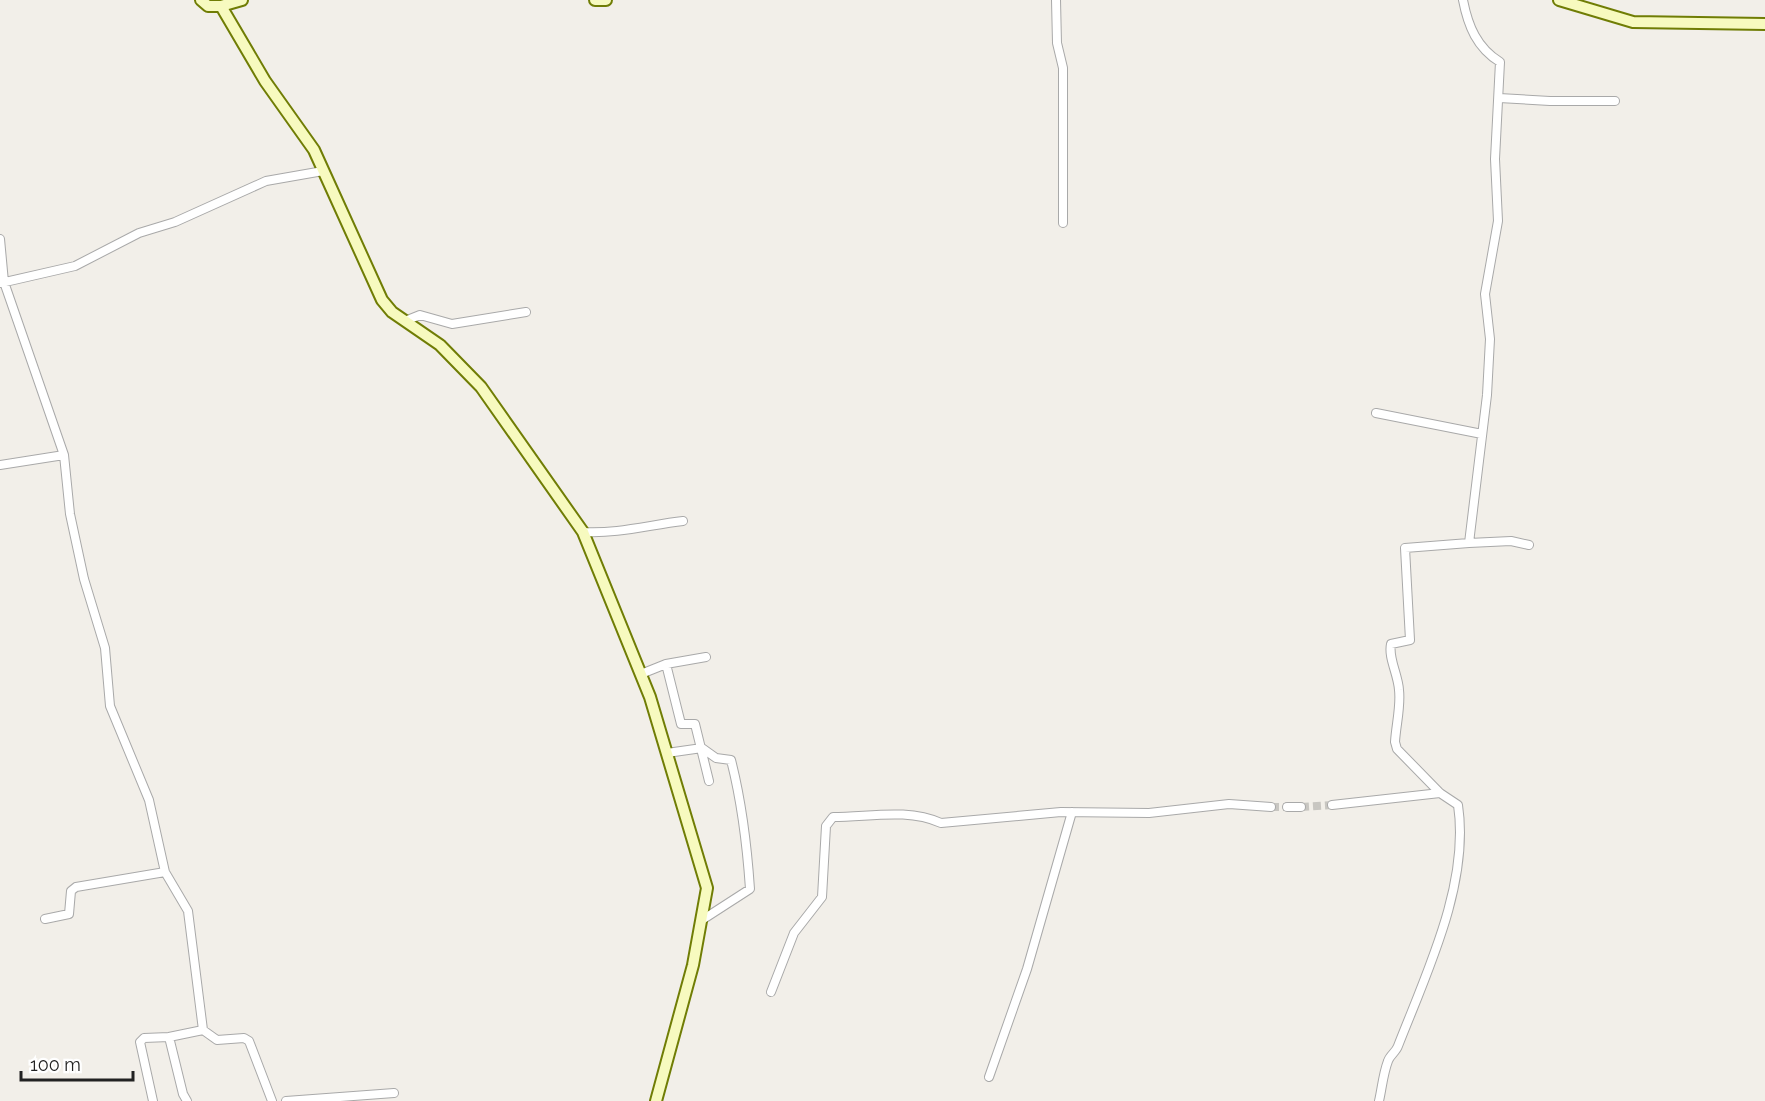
<svg xmlns="http://www.w3.org/2000/svg" width="1765" height="1101" font-family="Raleway,sans-serif">
	<style>
		.lines { fill: none; stroke-linecap: round; stroke-linejoin: round }
		.street-tunnel { stroke: #c8c6c1; stroke-width: 8; stroke-dasharray: 8 4; stroke-linecap: butt }
		.street-casing { stroke: #a9a9a9; stroke-width: 10 }
		.secondary-casing { stroke: #707d05; stroke-width: 14 }
		.street { stroke: #fff; stroke-width: 8 }
		.secondary { stroke: #f7fabf; stroke-width: 10 }
	</style>
	<rect width="100%" height="100%" fill="#f2efe9"/>
	<g class="lines">
		<!-- street-tunnel -->
		<path class="street-tunnel" d="M1271 807H1287
			M1301 807 1332 805"/>
		<defs>
			<path id="street" d="M1056 0 1057 43 1063 68V223
				M1499 98 1550 101H1615
				M0 239 4 282 64 455 70 514 84 579 105 648 110 706 149 800 165 872 188 911 203 1030 217 1040 244 1038 249 1041 272 1101
				M1 283 75 266 139 233 175 222 266 181 323 171
				M405 321 420 315 452 324 526 312
				M1376 413 1482 434
				M0 465 64 455
				M583 532C617 534 649 525 683 521
				M1469 543 1511 541 1529 545
				M666 664 681 724H695L709 781
				M641 674 666 664 706 657
				M667 753 702 748 716 758 731 760C742 803 747 845 750 889L702 920
				M1332 805 1440 793
				M1287 807H1301
				M45 919 69 914 71 891 76 887 165 872
				M771 992 794 933 822 897 826 826 833 817C870 817 907 808 941 823L1061 812 1149 813 1229 804 1271 807
				M169 1037 183 1094 187 1101
				M989 1077 1027 969 1072 812
				M153 1101 140 1042 144 1038 169 1037 203 1030
				M286 1101 394 1093
				M1379 1101C1382 1088 1383 1074 1388 1061 1390 1055 1396 1052 1398 1046 1426 974 1470 884 1458 805L1440 793 1397 749 1395 742C1396 725 1401 706 1399 690 1398 674 1388 658 1391 644L1410 640 1405 548 1469 543 1487 395 1490 339 1485 294 1498 221 1495 159 1500 62C1477 48 1468 26 1463 0"/>
			<path id="secondary" d="M201 0 208 6H221L265 81 314 150 382 300 392 312 440 345 481 387 583 532 650 697 707 888 693 965 656 1101
				M595 0H606
				M1559 0 1633 22 1765 24
				M221 6 242 0"/>
		</defs>
		<!-- street casing -->
		<use href="#street" class="street-casing"/>
		<!-- secondary casing -->
		<use href="#secondary" class="secondary-casing"/>
		<!-- street -->
		<use href="#street" class="street"/>
		<!-- secondary -->
		<use href="#secondary" class="secondary"/>
	</g>
	<!-- scale -->
	<path d="M21 1071v9h112v-9" fill="none" stroke="#222222" stroke-width="3"/>
	<text x="30" y="1071" font-size="18" fill="#222222" stroke="#ffffff" stroke-width="4.5" paint-order="stroke">100 m</text>
</svg>
